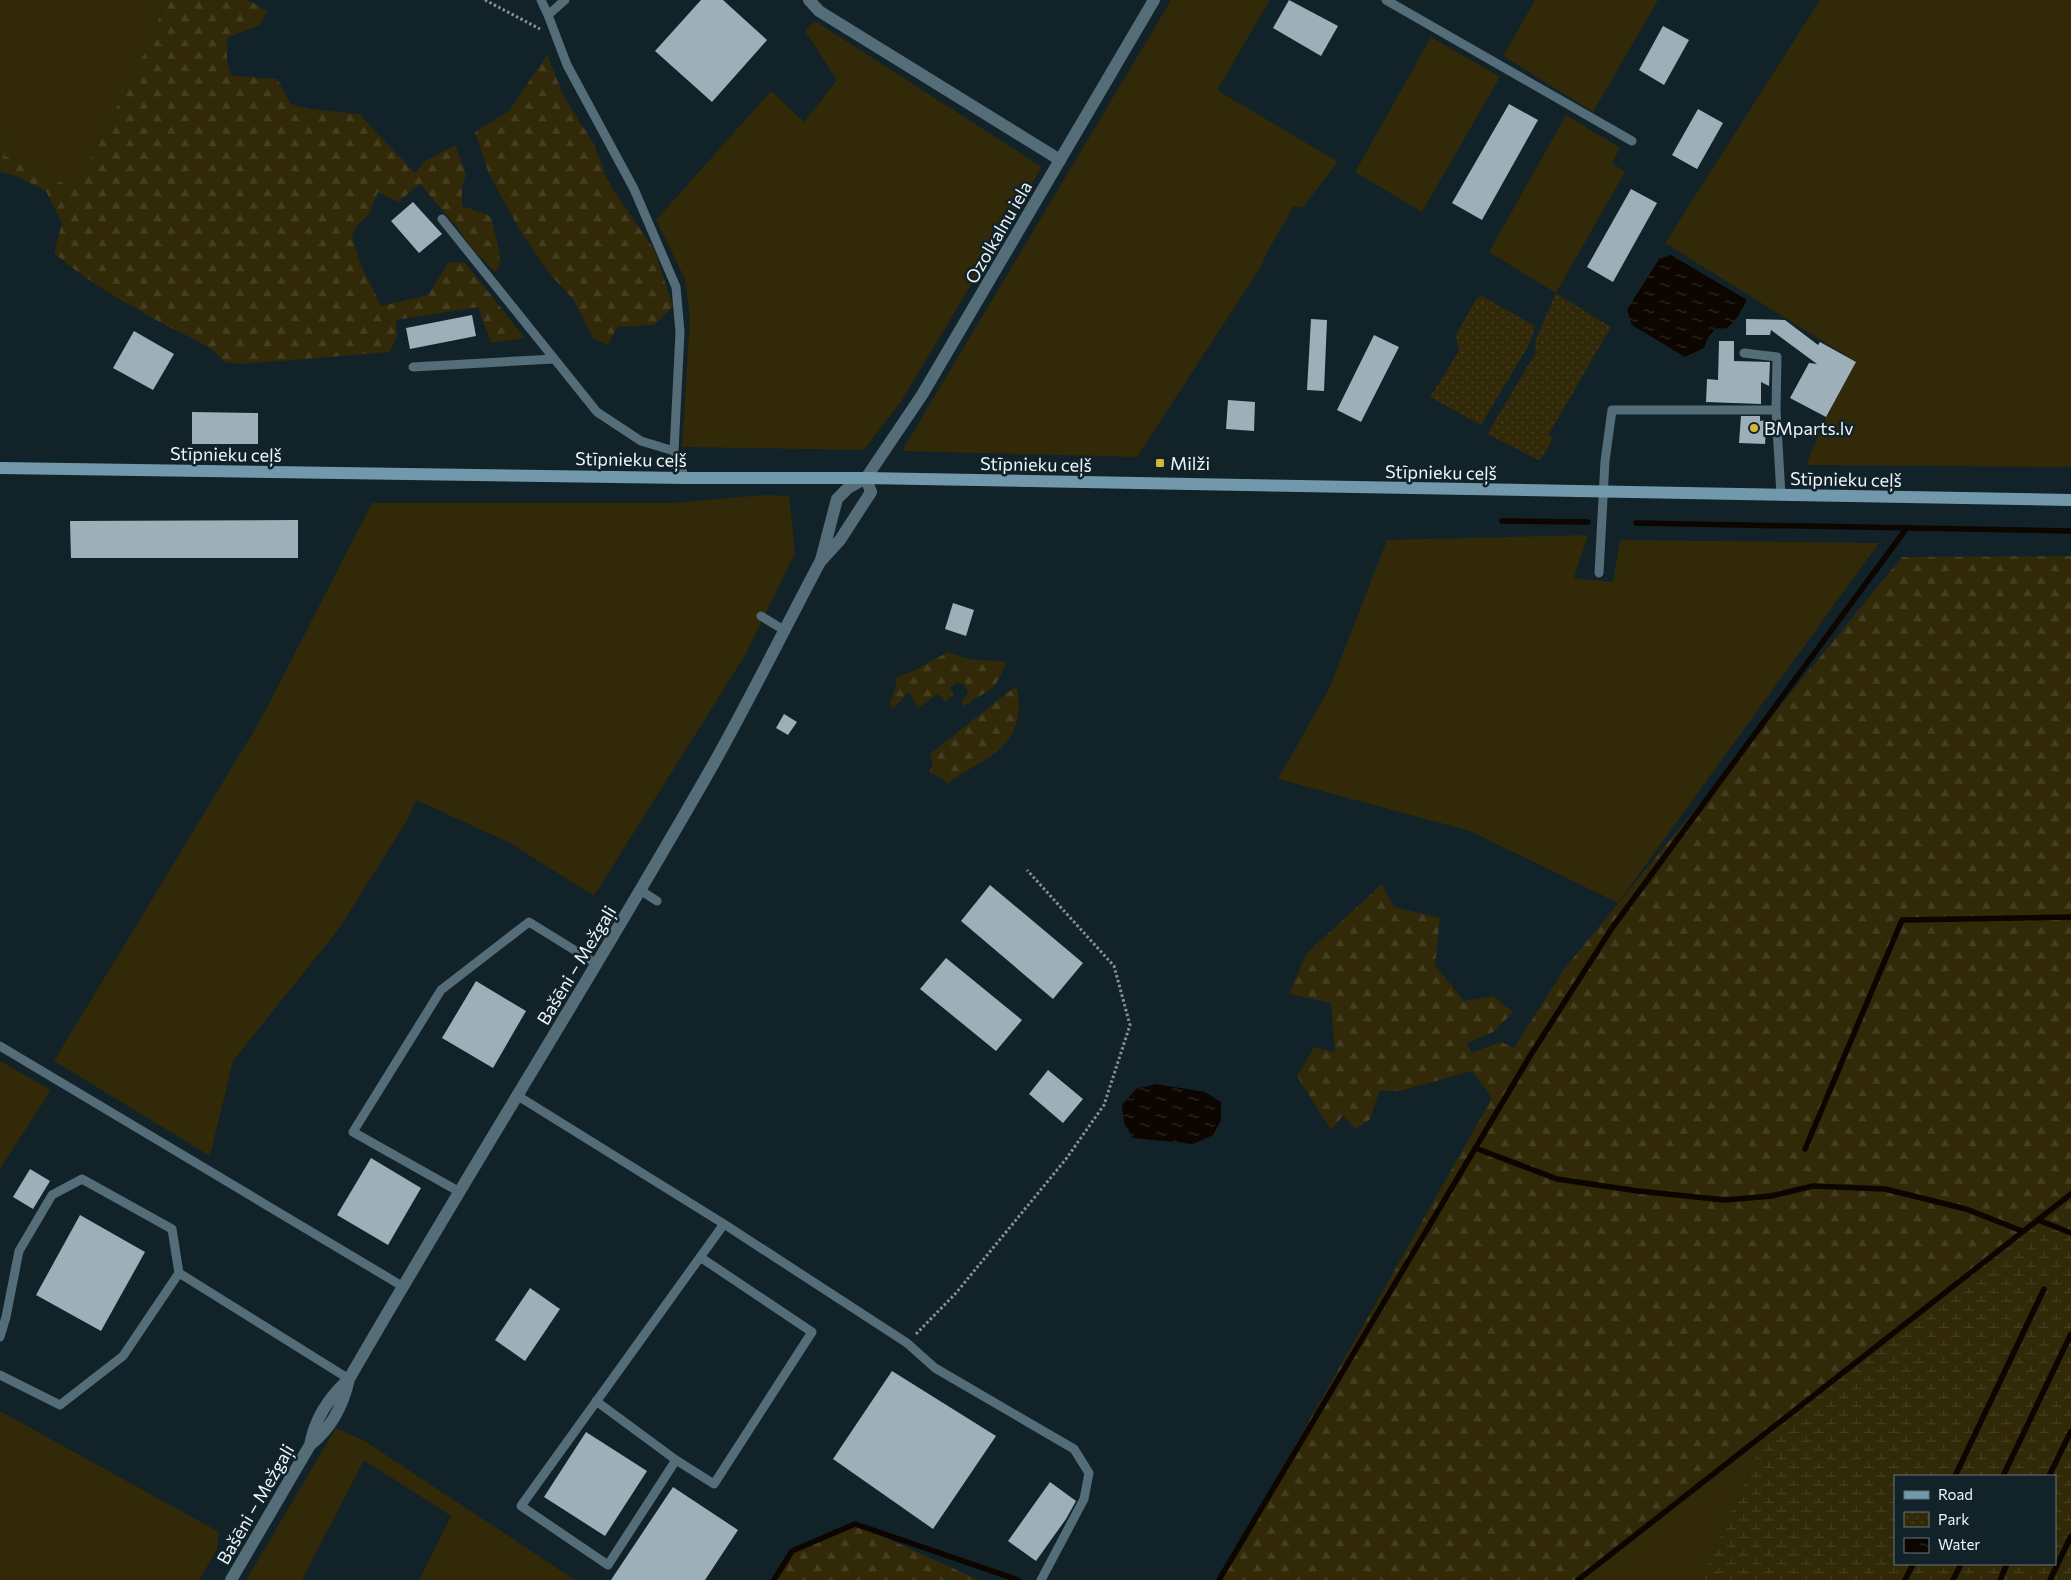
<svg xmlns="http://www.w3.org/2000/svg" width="2071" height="1580" font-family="Commissioner,sans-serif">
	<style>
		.grass { fill: #312908 }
		.forest { fill: url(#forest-firs) }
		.wetland { fill: url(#wetland-marsh); fill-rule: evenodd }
		.park { fill: url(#park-dots) }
		.water { fill: url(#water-ripples) }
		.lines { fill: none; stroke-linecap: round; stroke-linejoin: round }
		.stream { stroke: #0c0500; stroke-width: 5.5 }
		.building { fill: #9db0b9 }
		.path { stroke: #859298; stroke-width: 3; stroke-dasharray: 2.5 2.5; stroke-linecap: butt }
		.service { stroke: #556d78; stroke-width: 9 }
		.minor { stroke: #556d78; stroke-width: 12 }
		.tertiary { stroke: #556d78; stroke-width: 12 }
		.secondary { stroke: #7299ab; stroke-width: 12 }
		.poi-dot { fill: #d2b736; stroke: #122229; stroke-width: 2 }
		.labels { text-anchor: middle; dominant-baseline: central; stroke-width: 5; stroke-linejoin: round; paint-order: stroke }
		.street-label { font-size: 18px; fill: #ecf6fb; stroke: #122229 }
		.poi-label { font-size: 18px; fill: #ecf6fb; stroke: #122229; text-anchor: start }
	</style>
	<defs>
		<pattern id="forest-firs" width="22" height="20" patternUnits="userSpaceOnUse" patternTransform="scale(1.25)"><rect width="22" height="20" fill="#312908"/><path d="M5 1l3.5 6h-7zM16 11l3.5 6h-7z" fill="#453e21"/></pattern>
		<pattern id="wetland-marsh" width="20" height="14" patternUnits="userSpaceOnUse" patternTransform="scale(1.25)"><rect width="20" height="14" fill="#312908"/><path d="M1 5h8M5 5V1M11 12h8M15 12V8" fill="none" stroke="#453e21"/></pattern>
		<pattern id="park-dots" width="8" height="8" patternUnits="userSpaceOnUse" patternTransform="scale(1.25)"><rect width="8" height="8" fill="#312908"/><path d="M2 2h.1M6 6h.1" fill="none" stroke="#453e21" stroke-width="1.8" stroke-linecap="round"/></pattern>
		<pattern id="water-ripples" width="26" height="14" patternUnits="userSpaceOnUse" patternTransform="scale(1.25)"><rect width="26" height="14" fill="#0c0500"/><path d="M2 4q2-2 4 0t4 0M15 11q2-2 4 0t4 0" fill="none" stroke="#302a26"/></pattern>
	</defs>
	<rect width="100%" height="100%" fill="#122229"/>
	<!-- grass -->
	<path class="grass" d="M0 0H166L144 54 75 190 5 156 7 140 0 132Z
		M1171 0H1270L1217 90 1338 162 1302 208 1294 206 1267 252 1262 265 1137 457 902 451Z
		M1535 0H1658L1593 112 1503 56Z
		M1820 0H2071V467L1806 465 1826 417 1856 362 1665 243Z
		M815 21 1042 167 902 400 864 450 682 447 690 318 685 279 656 220 771 91 804 122 837 80 805 31Z
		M1431 37 1500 77 1422 212 1355 172Z
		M1566 115 1620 148 1612 163 1625 172 1556 293 1489 252Z
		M763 495 789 496 795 553 747 652 594 896 510 843 416 800 407 821 338 930 233 1061 210 1156 54 1061 260 721 372 503H673Z
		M1588 535 1574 578 1613 582 1620 540 1879 543 1618 903 1470 831 1278 779 1329 689 1387 540Z
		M0 1061 51 1090 0 1169Z
		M0 1411 219 1532 217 1550 199 1580H0Z
		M336 1428 365 1441 575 1580H419L451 1516 364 1460 302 1580H246Z
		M1767 1433 1700 1580H1578Z"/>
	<!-- forest -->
	<path class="forest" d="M166 0H248L268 11 260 25 227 38V61L232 76 277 79 291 104 309 109 359 114 415 173 425 161 455 145 466 174 462 188V206L491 216 499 251 500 266 495 272 470 246 457 227 420 184 398 202 378 192 369 214 357 226 352 236 360 263 381 306 428 295 449 262 465 263 525 338 491 343 478 307 396 320 397 336 390 352 242 364 225 362C210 344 188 337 167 326 128 304 88 283 54 253L62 223 46 191 16 176 0 172V132L7 140 5 156 75 189 144 54Z
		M547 55 565 99 594 144 608 182 655 251 673 307 654 325 617 327 608 345 593 338 573 299 548 272 519 229 489 174 475 132 509 111Z
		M2071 556V1233L2037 1220 1577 1580H1219L1492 1098 1472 1071 1400 1091H1379L1370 1119 1356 1129 1343 1116 1331 1130 1297 1076 1314 1047 1335 1052 1331 1003 1289 994 1306 954 1382 884 1394 907 1440 918 1435 965 1464 1001 1493 996 1513 1012 1493 1032 1467 1043 1471 1053 1501 1042 1514 1048 1565 968 1902 557Z
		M948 652 968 659 1006 662C994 696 990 687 964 706L961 702 968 693 964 684 955 683 951 687 953 695 945 701 938 694 918 708 909 692 893 709 890 703 895 689 897 677 913 671Z
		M1016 686C1020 703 1020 707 1016 724 1006 757 972 763 948 784L941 777 929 773 933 764 930 754Z
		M855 1524 979 1580H774L792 1551Z"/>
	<!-- wetland -->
	<path class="wetland" d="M2038 1220 2071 1233V1580H1700L1767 1433ZM1895 1476H2055V1564H1895Z"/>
	<!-- park -->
	<path class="park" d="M1556 293 1611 327 1549 434 1553 438 1540 461 1487 434 1535 354 1536 339Z
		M1482 296 1535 326 1531 341 1481 425 1430 397 1459 351 1456 335 1476 299Z"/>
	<!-- water -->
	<path class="water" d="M1671 255 1747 300 1737 318 1727 328 1715 329 1708 338 1704 348 1685 357 1632 325 1627 310 1659 259Z
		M1156 1084 1205 1092 1221 1102V1120L1213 1135 1193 1144 1133 1138 1124 1123 1122 1105 1136 1089Z"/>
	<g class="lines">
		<!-- stream -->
		<path class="stream" d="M1502 521 1588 522
			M1636 523 2071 531
			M1475 1148 1557 1179 1638 1191 1725 1200 1771 1196 1813 1186 1885 1189 1966 1209 2022 1231
			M1805 1149 1902 920 2071 917
			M2038 1220 2071 1233
			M1955 1476 2044 1289
			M2003 1476 2071 1334
			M2049 1476 2071 1431
			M774 1580 792 1551 855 1524 1018 1580
			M1219 1580 1530 1056 1612 928 1906 529
			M1578 1580 2071 1194
			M1905 1580 1913 1564
			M1953 1580 1961 1564
			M2000 1580 2007 1564
			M2050 1580 2071 1536"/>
	</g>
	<!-- building -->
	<path class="building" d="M701 0H723L767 40 712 102 655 51Z
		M1289 0 1338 26 1321 56 1273 28Z
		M1663 26 1689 40 1664 85 1639 70Z
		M1509 104 1538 120 1482 220 1452 203Z
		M1698 109 1723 123 1697 169 1672 155Z
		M1631 189 1657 203 1613 282 1587 267Z
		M413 202 442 234 419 253 391 221Z
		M472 315 476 336 410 349 406 328Z
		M1311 319 1327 320 1324 391 1307 390Z
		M1746 319 1785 320 1818 345 1820 342 1856 362 1826 417 1790 398 1809 363 1817 364 1771 330 1770 335H1746Z
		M134 331 174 354 153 390 113 368Z
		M1374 335 1399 347 1361 422 1337 410Z
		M1719 341H1734V361L1770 362 1769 386 1761 382V404L1706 402 1707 379 1718 380Z
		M1228 400 1255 402 1254 431 1226 429Z
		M192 412 258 413V444H192Z
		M1741 416H1760V421L1767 420 1765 444 1739 443Z
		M298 520V558H71L70 521Z
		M953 603 974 610 966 636 945 629Z
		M784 714 797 722 788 735 776 728Z
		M990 885 1083 963 1053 999 961 921Z
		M946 958 1022 1020 996 1051 920 989Z
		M476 981 526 1011 493 1068 442 1038Z
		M1048 1070 1083 1099 1063 1123 1029 1094Z
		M371 1158 421 1188 388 1245 337 1215Z
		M30 1169 50 1181 33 1209 13 1197Z
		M80 1215 145 1252 101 1331 36 1295Z
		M530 1288 560 1309 525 1361 495 1340Z
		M892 1371 996 1436 933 1529 833 1459Z
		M586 1432 647 1471 605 1536 544 1497Z
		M1050 1482 1076 1501 1066 1519 1036 1561 1008 1541Z
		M673 1487 738 1530 705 1580H611Z"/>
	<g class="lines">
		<!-- path -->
		<path class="path" d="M485 0 540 29
			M916 1334 956 1293 1066 1159 1104 1105 1130 1025 1114 966 1027 870"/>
		<!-- service -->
		<path class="service" d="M541 0 548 15
			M565 0 548 15 567 65 634 189 676 287 680 332 674 451 685 478
			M1386 0 1632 141
			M442 219 597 412 641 441 674 451
			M413 367 554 359
			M1776 410 1781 495
			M1599 573 1605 461 1612 410H1776L1777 357 1744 353
			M761 616 784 630
			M640 890 657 901
			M0 1046 402 1286
			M518 1096 724 1224 907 1343 935 1368 1074 1449 1089 1473 1084 1499 1041 1580
			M458 1191 353 1132 441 990 529 922 597 964
			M179 1273 349 1379
			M0 1337 6 1317 19 1251 52 1195 82 1179 172 1229 179 1273 123 1356 60 1405 0 1375
			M596 1401 676 1460 608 1565 521 1506C589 1412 656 1318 724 1224
			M676 1460 714 1484 812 1332 700 1257"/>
		<!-- minor -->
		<path class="minor" d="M809 0 819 11 1060 160"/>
		<!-- tertiary -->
		<path class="tertiary" d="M821 560 837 499 848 488 866 478 922 395 1154 0
			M310 1445C332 1428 343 1406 349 1379 468 1172 596 971 714 763 751 697 785 628 820 562L840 540 871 492 866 478
			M231 1580 310 1445C315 1418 329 1397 349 1379"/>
		<!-- secondary -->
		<path class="secondary" d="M0 468 685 478H866L2071 500"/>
	</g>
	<!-- markers -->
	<g class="poi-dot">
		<circle cx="1754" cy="428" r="5"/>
		<rect x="1155" y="458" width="10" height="10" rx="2.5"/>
	</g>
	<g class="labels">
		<!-- street labels -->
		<g class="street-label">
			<text transform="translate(998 232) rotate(-60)">Ozolkalnu iela</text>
			<text transform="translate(226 454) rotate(1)">Stīpnieku ceļš</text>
			<text transform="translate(631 459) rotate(1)">Stīpnieku ceļš</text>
			<text transform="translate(1036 464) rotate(1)">Stīpnieku ceļš</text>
			<text transform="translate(1441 472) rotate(1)">Stīpnieku ceļš</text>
			<text transform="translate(1846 479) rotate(1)">Stīpnieku ceļš</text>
			<text transform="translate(576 965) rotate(-59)">Bašēni – Mežgaļi</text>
			<text transform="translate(255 1504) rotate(-60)">Bašēni – Mežgaļi</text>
		</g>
		<!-- poi labels -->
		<g class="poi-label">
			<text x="1764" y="428">BMparts.lv</text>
			<text x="1170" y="463">Milži</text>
		</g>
	</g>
	<!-- legend -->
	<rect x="1894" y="1475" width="162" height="90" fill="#122229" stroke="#69777d"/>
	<rect x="1904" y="1491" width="25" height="8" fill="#7299ab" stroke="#69777d"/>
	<text x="1938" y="1500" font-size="15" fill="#ecf6fb">Road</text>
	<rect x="1904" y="1512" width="25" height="15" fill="url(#park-dots)" stroke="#69777d"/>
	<text x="1938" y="1525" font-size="15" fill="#ecf6fb">Park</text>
	<rect x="1904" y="1538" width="25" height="15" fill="url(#water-ripples)" stroke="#69777d"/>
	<text x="1938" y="1550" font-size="15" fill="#ecf6fb">Water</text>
</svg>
